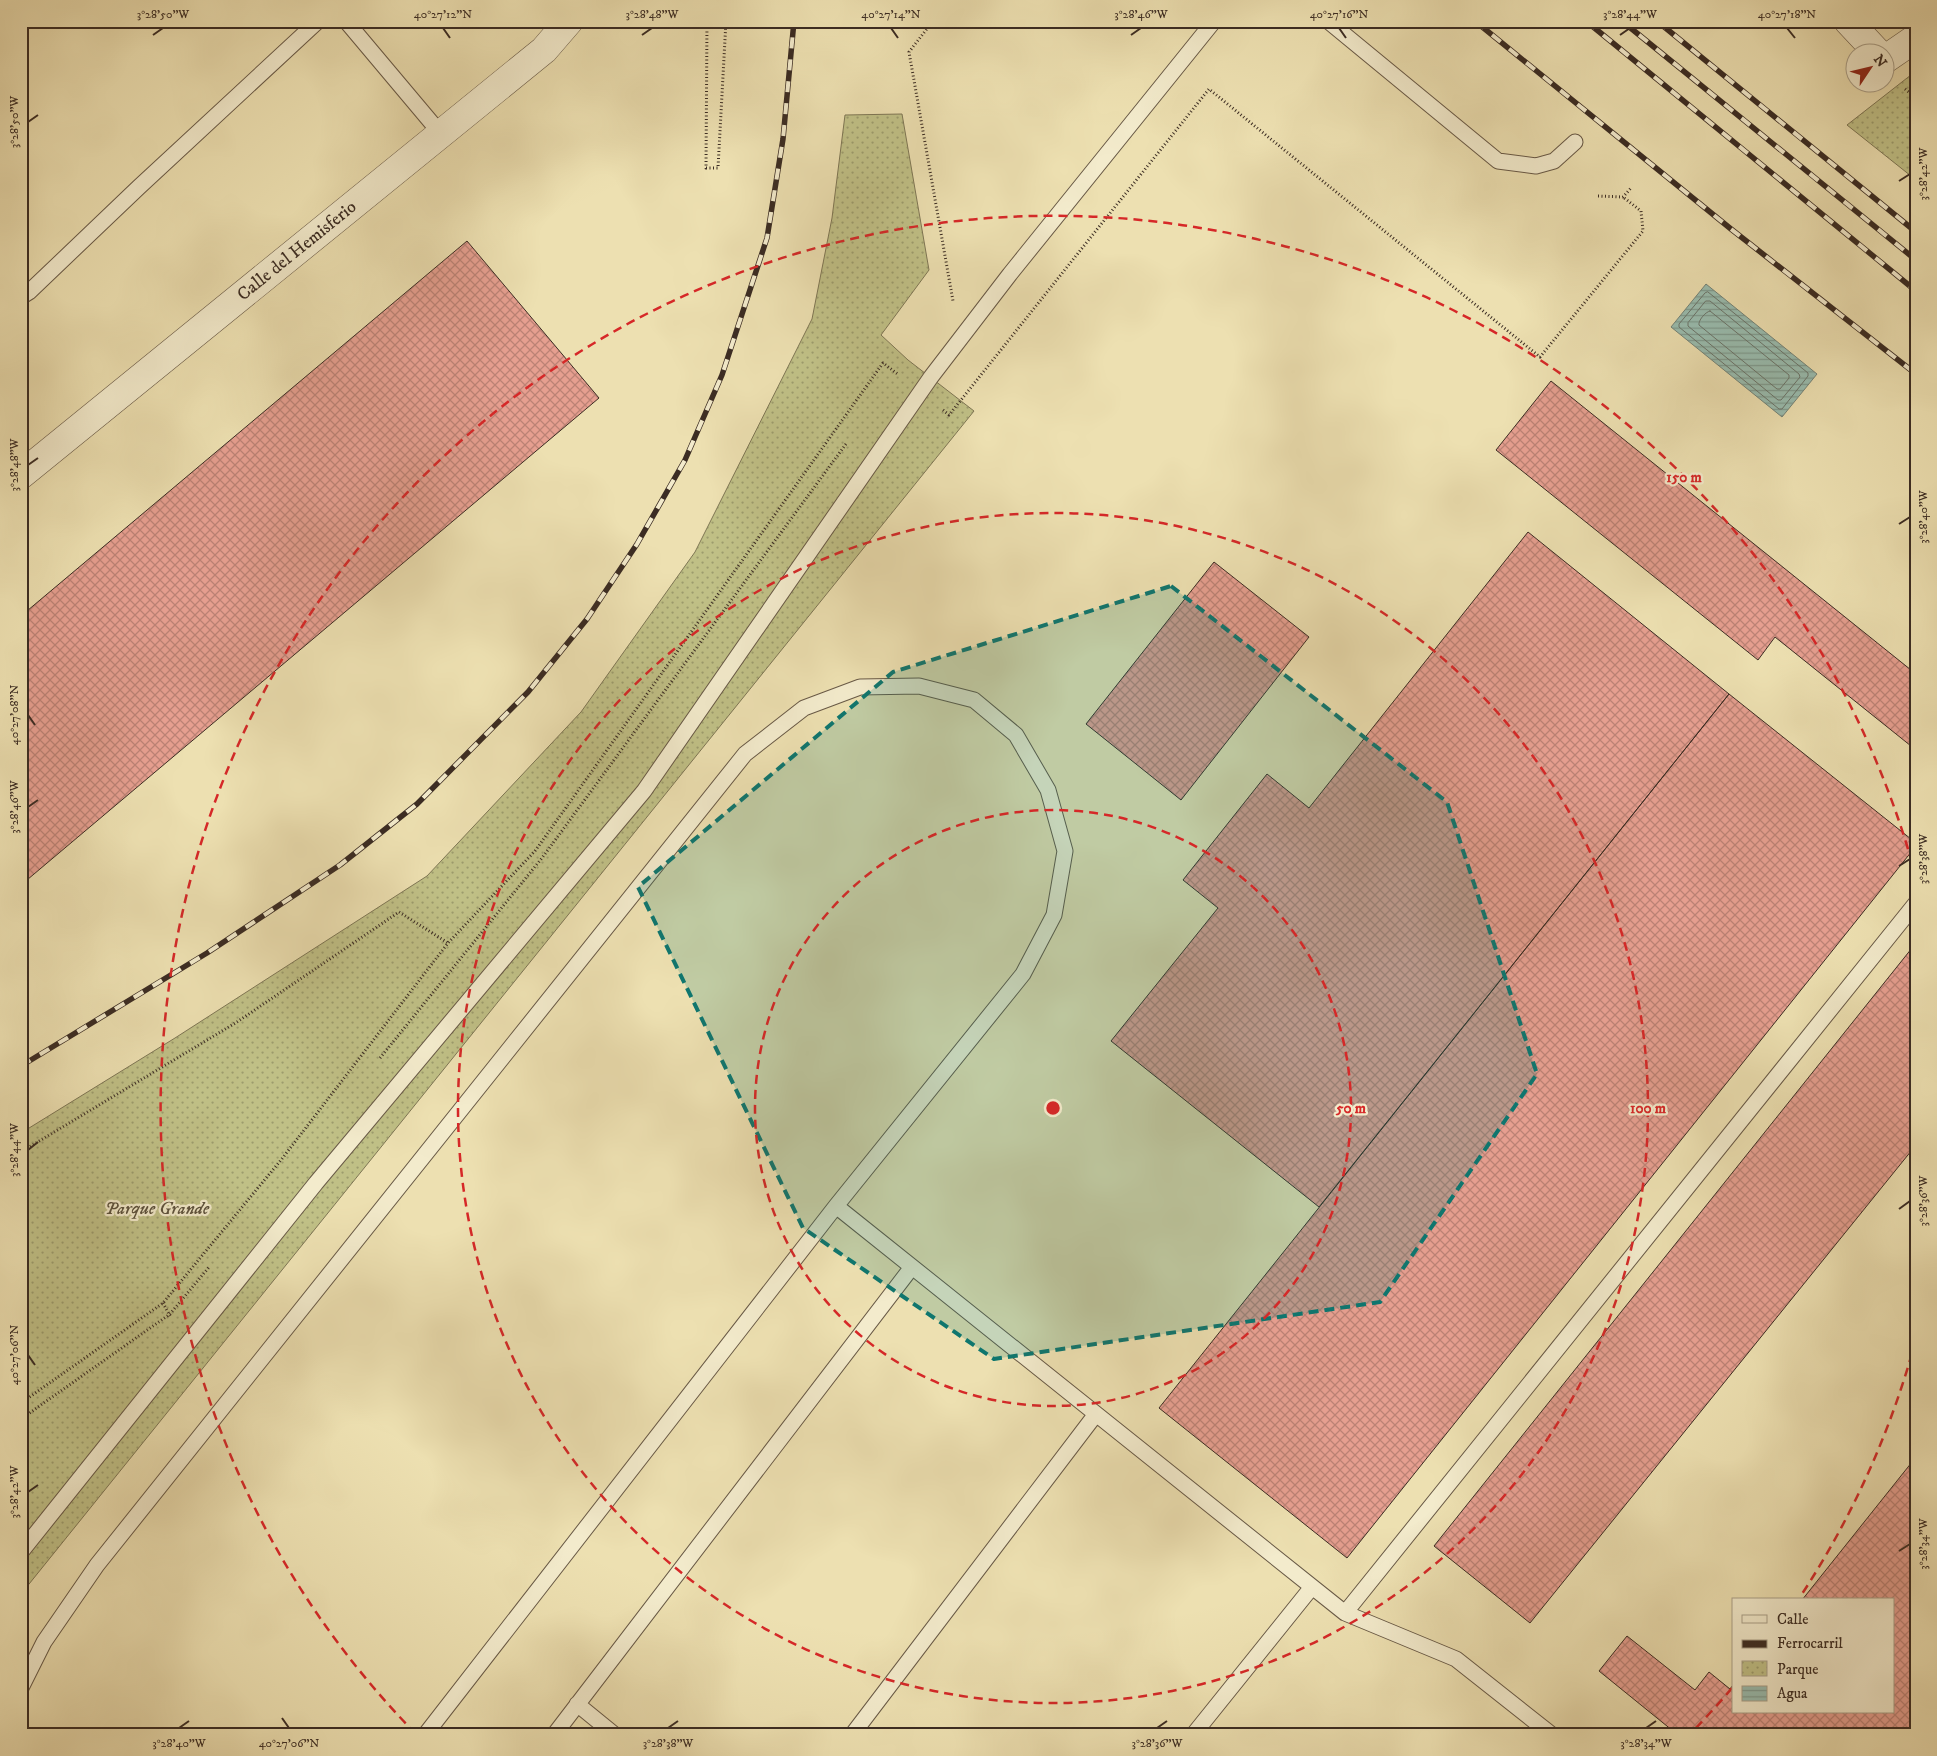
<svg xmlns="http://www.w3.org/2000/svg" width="1937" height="1756" font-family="'IM FELL DW Pica',serif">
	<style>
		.park { fill: url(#park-dots); stroke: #7e7654 }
		.water { fill: url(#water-rules); stroke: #738378 }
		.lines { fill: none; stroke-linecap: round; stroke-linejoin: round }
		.shore { stroke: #6a746a; stroke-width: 1 }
		.building { fill: url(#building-cross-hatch); stroke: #3b2c23 }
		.service-casing { stroke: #685946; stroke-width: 17 }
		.minor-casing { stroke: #685946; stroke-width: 29 }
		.path { stroke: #3b2c23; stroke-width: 3; stroke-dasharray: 1 2.5; stroke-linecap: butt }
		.service { stroke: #f3ebcc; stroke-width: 15 }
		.minor { stroke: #f3ebcc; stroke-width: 28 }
		.rail-casing { stroke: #3b2c23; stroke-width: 5.5 }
		.rail { stroke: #f3ebcc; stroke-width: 4; stroke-dasharray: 11; stroke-linecap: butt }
		.marked { fill: #0f766e; fill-opacity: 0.2; stroke: #0f766e; stroke-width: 4; stroke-dasharray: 10 6; stroke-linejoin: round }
		.ticks { fill: none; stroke: #3b2c23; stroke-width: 2 }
		.ring { fill: none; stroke: #d62828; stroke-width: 2.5; stroke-dasharray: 9 6 }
		.labels { text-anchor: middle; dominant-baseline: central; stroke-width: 4.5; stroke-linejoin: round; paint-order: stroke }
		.street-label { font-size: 18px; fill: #3b2c23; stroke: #f3ebcc }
		.park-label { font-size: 18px; font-style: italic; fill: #5c513c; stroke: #f3ebcc }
		.centre { fill: #d62828; stroke: #f3ebcc; stroke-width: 2.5 }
		.ring-label { font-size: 15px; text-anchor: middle; font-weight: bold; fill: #d62828; stroke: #f3ebcc; stroke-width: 4.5; stroke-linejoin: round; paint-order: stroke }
		.neatline { fill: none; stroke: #3b2c23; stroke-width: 2 }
		.ticks-label { font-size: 12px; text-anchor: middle; fill: #3b2c23 }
	</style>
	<defs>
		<pattern id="park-dots" width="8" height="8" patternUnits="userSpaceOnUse" patternTransform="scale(1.25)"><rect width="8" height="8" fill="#c0c086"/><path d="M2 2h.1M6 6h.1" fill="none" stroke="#9d9c6d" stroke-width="1.8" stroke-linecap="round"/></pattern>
		<pattern id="water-rules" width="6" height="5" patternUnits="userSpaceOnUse" patternTransform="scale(1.25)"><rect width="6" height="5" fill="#99bdb0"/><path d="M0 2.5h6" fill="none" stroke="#7e9a8f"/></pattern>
		<pattern id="building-cross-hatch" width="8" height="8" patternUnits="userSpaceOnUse" patternTransform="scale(1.25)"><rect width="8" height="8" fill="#e69f90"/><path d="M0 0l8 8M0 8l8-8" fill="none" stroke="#bc8275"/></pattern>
	</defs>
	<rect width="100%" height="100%" fill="#ede0b1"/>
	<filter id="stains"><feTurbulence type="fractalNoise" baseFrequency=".004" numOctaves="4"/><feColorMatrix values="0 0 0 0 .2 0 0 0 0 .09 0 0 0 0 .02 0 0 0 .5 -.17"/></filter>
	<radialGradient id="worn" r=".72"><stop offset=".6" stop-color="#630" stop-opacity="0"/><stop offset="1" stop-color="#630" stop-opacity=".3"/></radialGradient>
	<!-- park -->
	<path class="park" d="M1916 71V180L1847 125Z
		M902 114 929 270 881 335 908 360 974 411 21 1594V1133L175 1038 427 876 581 712 695 552 812 319 832 218 845 115Z"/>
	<!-- water -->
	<path class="water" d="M1706 284 1817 374 1782 417 1671 327Z"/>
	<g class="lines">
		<!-- shore -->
		<path class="shore" d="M1708 292 1808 373V376L1782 409H1779L1679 327V324L1705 293Z
			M1706 301H1710L1799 374 1800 377 1781 400H1778L1688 326V323Z
			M1710 311 1789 375V378L1780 389H1777L1699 325C1698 321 1705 312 1710 311Z"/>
	</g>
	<!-- building -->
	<path class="building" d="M467 241 599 398 21 885V616Z
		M1551 381 1916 674V750L1775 637 1758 660 1496 450Z
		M1528 532 1729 694 1319 1207 1111 1041 1218 908 1183 880 1267 774 1309 808Z
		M1214 562 1309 637 1181 800 1086 724Z
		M1729 694 1916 843V846L1347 1558 1159 1408Z
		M1916 943V1145L1530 1623 1434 1546Z
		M1916 1457V1735H1678L1599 1671 1627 1636 1695 1690 1709 1672 1730 1689 1733 1685V1712H1893V1600H1802Z"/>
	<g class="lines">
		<defs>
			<path id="service" d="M346 21 441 134
				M1328 21 1498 161 1536 166 1554 161 1575 142
				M21 297 29 292 139 187 318 21
				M836 1206 1345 1613 1456 1659 1552 1735
				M21 1552 316 1183 644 791 931 377 1010 274 1214 21
				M1345 1613 1916 903
				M21 1688 44 1642 97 1565 745 754 804 708 860 687 919 686 974 700 1016 735 1048 790 1065 851 1054 915 1023 974 836 1206 425 1735
				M577 1704 615 1735
				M554 1735 912 1267
				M852 1735 1096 1414
				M1193 1735 1312 1587"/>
			<path id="minor" d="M1848 21 1877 52
				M1884 60 1916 38
				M21 475 544 50 569 21"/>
		</defs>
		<!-- service casing -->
		<use href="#service" class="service-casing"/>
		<!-- minor casing -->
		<use href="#minor" class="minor-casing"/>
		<!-- path -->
		<path class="path" d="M707 21 706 168H718L726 21
			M933 21 909 52 953 301
			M1905 89 1916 98
			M1598 196 1623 197 1631 188
			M943 410 949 415 1209 89 1540 357 1643 231 1641 211 1623 197
			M380 1058 542 858 846 444
			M21 1152 237 1022 399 912 448 943
			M163 1303 170 1316
			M21 1403 163 1303 281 1160 448 943 535 851 883 363 899 375
			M21 1419 170 1314 210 1266"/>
		<!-- service -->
		<use href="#service" class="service"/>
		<!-- minor -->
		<use href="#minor" class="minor"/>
		<defs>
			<path id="rail" d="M1475 21 1731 229 1916 374
				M1586 21 1916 291
				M1622 21 1916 260
				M1657 21 1916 232
				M21 1066 207 953 340 865 417 804 528 692 587 619 637 544 685 460 722 375 767 238 783 139 794 21"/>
		</defs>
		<!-- rail casing -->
		<use href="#rail" class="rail-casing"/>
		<!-- rail -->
		<use href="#rail" class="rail"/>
	</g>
	<!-- marked area -->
	<path class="marked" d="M1171 586 1447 802 1537 1074 1380 1302 994 1359 803 1228 638 887 893 672Z"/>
	<!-- ticks -->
	<path class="ticks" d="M443 28 450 38M891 28 898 38M1339 28 1346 38M1787 28 1795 38M153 35 163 28M642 35 652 28M1131 35 1141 28M1620 35 1630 28M28 122 38 115M1899 181 1910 174M28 465 38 458M1899 524 1910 517M28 715 35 725M28 807 38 800M1899 866 1910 859M28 1150 38 1142M1899 1209 1910 1201M28 1355 35 1365M28 1492 38 1485M1899 1551 1910 1544M282 1718 289 1728M179 1728 189 1721M668 1728 678 1721M1157 1728 1167 1721M1646 1728 1656 1721"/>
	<!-- distance rings -->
	<g class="ring">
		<circle cx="1053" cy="1108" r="298"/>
		<circle cx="1053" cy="1108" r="595"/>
		<path d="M1916 1339A893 893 0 0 1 1802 1594M1732 1688A893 893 0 0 1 1690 1734M416 1734A893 893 0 1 1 1916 877"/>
	</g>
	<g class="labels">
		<!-- street labels -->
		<g class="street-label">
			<text transform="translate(297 251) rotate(-39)">Calle del Hemisferio</text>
		</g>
		<!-- park labels -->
		<g class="park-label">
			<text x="157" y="1209">Parque Grande</text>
		</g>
	</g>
	<circle cx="1053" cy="1108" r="8" class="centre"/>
	<g class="ring-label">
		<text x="1684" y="482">150 m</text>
		<text x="1351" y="1113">50 m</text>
		<text x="1648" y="1113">100 m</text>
	</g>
	<!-- margin -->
	<rect width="1937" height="1756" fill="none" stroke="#ede0b1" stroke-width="55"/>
	<!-- legend -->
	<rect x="1732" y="1598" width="162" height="115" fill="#f3ebcc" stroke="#a99f88"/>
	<rect x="1742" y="1615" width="25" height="8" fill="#f3ebcc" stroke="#a99f88"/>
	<text x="1777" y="1624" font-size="15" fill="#3b2c23">Calle</text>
	<rect x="1742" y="1640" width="25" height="8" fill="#3b2c23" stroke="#a99f88"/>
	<text x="1777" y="1648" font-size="15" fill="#3b2c23">Ferrocarril</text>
	<rect x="1742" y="1661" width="25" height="15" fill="url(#park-dots)" stroke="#a99f88"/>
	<text x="1777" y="1674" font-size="15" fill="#3b2c23">Parque</text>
	<rect x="1742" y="1686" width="25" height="15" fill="url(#water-rules)" stroke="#a99f88"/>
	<text x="1777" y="1698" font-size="15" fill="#3b2c23">Agua</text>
	<!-- north arrow -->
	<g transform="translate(1870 68) rotate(55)"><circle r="24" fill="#f3ebcc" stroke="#a99f88"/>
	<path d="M0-4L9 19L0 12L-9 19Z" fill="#8f2418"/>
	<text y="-8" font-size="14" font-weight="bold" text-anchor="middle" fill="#3b2c23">N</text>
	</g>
	<rect x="28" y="28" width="1882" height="1700" class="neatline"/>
	<g class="ticks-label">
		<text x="163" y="18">3°28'50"W</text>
		<text x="443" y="18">40°27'12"N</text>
		<text x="652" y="18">3°28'48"W</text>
		<text x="891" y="18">40°27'14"N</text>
		<text x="1141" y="18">3°28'46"W</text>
		<text x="1339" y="18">40°27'16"N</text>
		<text x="1630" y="18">3°28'44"W</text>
		<text x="1787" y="18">40°27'18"N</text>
		<text transform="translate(14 122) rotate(-90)" y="4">3°28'50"W</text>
		<text transform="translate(1923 174) rotate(-90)" y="4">3°28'42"W</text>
		<text transform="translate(14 465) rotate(-90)" y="4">3°28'48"W</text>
		<text transform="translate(1923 517) rotate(-90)" y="4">3°28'40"W</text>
		<text transform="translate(14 715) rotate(-90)" y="4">40°27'08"N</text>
		<text transform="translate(14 807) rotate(-90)" y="4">3°28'46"W</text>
		<text transform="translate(1923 859) rotate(-90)" y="4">3°28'38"W</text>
		<text transform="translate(14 1150) rotate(-90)" y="4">3°28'44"W</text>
		<text transform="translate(1923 1201) rotate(-90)" y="4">3°28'36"W</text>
		<text transform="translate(14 1355) rotate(-90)" y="4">40°27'06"N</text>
		<text transform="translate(14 1492) rotate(-90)" y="4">3°28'42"W</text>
		<text transform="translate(1923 1544) rotate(-90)" y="4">3°28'34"W</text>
		<text x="179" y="1747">3°28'40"W</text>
		<text x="289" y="1747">40°27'06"N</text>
		<text x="668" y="1747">3°28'38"W</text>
		<text x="1157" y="1747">3°28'36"W</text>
		<text x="1646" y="1747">3°28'34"W</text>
	</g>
	<rect width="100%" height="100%" filter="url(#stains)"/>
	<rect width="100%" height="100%" fill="url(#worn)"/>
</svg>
